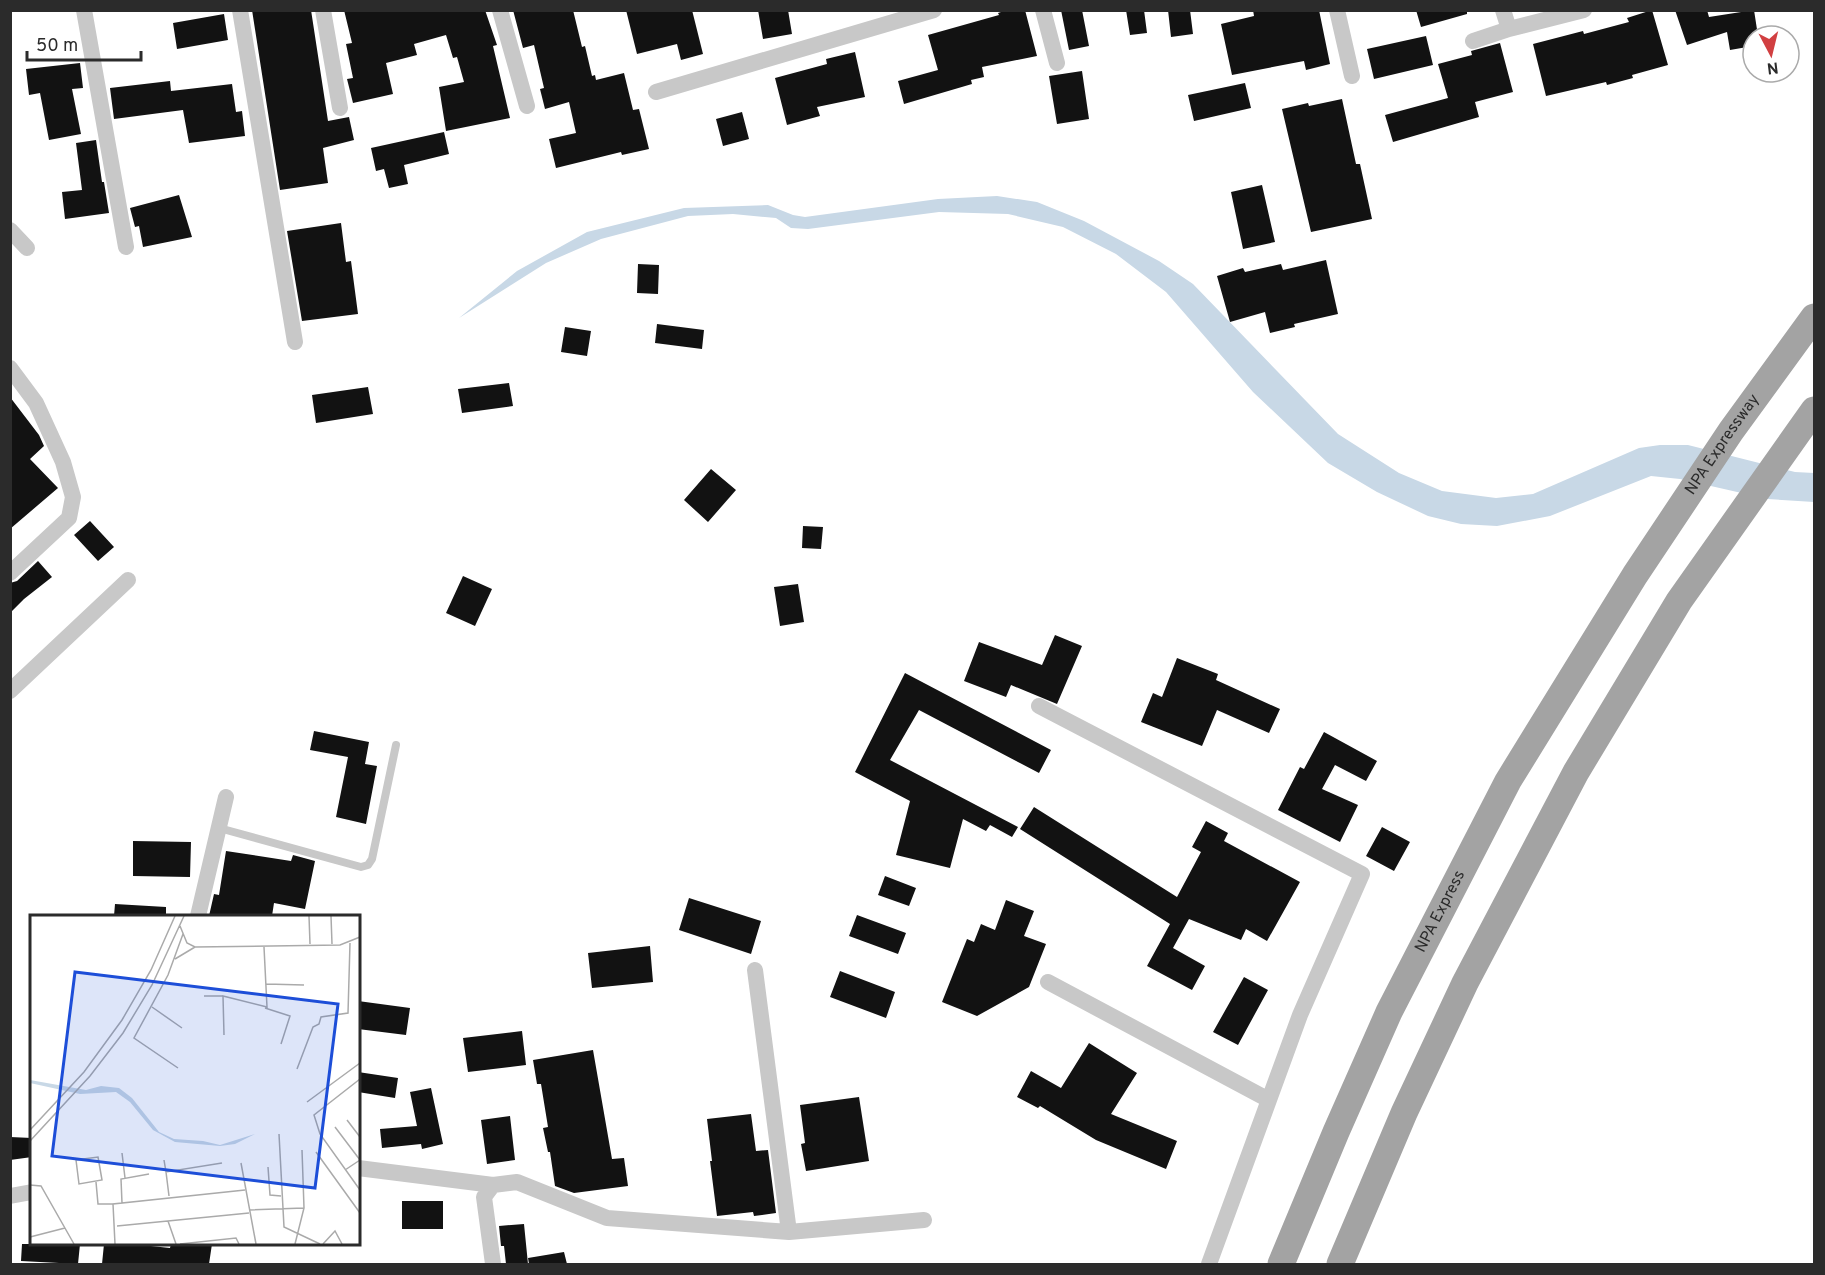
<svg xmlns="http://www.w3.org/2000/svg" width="1825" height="1275" font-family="Overpass,sans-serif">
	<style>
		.water { fill: #c8d8e6 }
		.building { fill: #121212 }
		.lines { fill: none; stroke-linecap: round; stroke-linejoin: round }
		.service { stroke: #c8c8c8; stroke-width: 8 }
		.minor { stroke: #c8c8c8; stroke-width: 16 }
		.primary { stroke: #a3a3a3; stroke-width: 27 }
		.labels { text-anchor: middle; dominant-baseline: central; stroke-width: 6; stroke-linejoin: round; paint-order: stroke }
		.street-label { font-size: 16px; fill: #2b2b2b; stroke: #fff }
		.inset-road { fill: none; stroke: #aaa; stroke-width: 1.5 }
		.view { fill: #1d4ed8; fill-opacity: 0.15; stroke: #1d4ed8; stroke-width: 3 }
		.inset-edge { fill: none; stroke: #2b2b2b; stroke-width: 3 }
	</style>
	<rect width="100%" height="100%" fill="#fff"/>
	<!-- water -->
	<path class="water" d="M997 196 1037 202 1084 221 1159 261 1193 284 1338 434 1399 473 1442 491 1496 498 1533 494 1639 448 1660 445H1688L1795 472 1814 473V502L1768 499 1680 479 1651 476 1550 516 1497 526 1461 524 1428 516 1377 492 1328 463 1253 392 1166 292 1116 254 1063 227 1008 214 939 212 808 229 791 228 776 218 733 214 688 216 601 239 546 263 459 318 517 271 587 232 684 208 768 205 793 215 805 217 938 199Z"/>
	<!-- building -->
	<path class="building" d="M252 10H311L328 121 349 117 354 140 323 148 328 183 280 190Z
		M344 10H485L497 45 493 46 510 118 446 131 439 87 464 82 457 57 453 58 446 35 414 44 417 55 386 63 393 94 353 103 347 79 353 78 346 44 352 43Z
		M513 10H573L582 47 585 46 592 76 595 75 596 80 624 73 633 110 639 109 649 149 622 155 621 152 556 168 549 139 576 133 569 102 545 109 540 89 544 88 534 45 523 48Z
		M626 10H692L703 54 681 60 677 44 637 54Z
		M758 10H788L792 34 763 39Z
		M1007 10H1025L1037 56 982 67 984 77 971 80 972 84 904 104 898 81 938 70 928 35 999 15 998 13Z
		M1061 10H1082L1089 46 1069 50Z
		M1126 10H1144L1147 33 1130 35Z
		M1168 10H1190L1193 34 1171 37Z
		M1253 10H1319L1330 64 1306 70 1304 61 1232 75 1221 24 1254 16Z
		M1416 10H1467V14L1421 27Z
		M1652 10 1668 65 1632 75 1633 78 1607 85 1606 82 1546 96 1533 44 1583 31 1584 34 1629 22 1627 18Z
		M1675 10H1707L1709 17 1754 10 1758 36H1753V46L1730 50 1727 32 1687 45Z
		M224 14 228 40 177 49 173 23Z
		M1426 36 1433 65 1374 79 1367 49Z
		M1500 43 1513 92 1475 102 1479 117 1393 142 1385 115 1448 98 1438 64 1472 55 1471 51Z
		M855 52 865 97 817 107 820 116 787 125 775 78 827 64 826 59Z
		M80 63 83 88 72 89 81 134 49 140 40 93 29 95 26 69Z
		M1082 71 1089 119 1057 124 1049 76Z
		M170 81 171 91 232 84 236 112 242 111 245 136 189 143 183 110 114 119 110 88Z
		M1245 83 1251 108 1194 121 1188 95Z
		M1342 99 1356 164H1360L1372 219 1311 232 1282 109 1308 103 1309 106Z
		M742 112 749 139 723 146 716 119Z
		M444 132 449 154 404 165 408 184 389 188 384 169 376 171 371 148Z
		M96 140 102 182H104L109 213 65 219 62 192 82 190 76 143Z
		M1262 185 1275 242 1243 249 1231 192Z
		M179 195 192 237 143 247 139 226 135 227 130 208Z
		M341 223 346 262 351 261 358 314 302 321 287 231Z
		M1326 260 1338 314 1294 324 1295 327 1270 333 1265 312 1230 322 1217 276 1243 268 1245 272 1281 264 1283 270Z
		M638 264 659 265 658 294 637 293Z
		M657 324 704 330 702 349 655 343Z
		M565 327 591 331 587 356 561 352Z
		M509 383 513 406 462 413 458 389Z
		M368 387 373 414 316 423 312 395Z
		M10 397 39 435 44 446 30 459 58 488 10 529Z
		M711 469 736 490 708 522 684 500Z
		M90 521 114 547 98 561 74 535Z
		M803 526 823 527 821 549 802 548Z
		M38 561 52 577 24 599 10 613V583L17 581Z
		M463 576 492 589 475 626 446 613Z
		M798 584 804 622 780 626 774 587Z
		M1055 635 1082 646 1057 704 1011 685 1006 697 964 681 979 642 1042 665Z
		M1177 658 1218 674 1216 680 1280 709 1269 733 1217 710 1202 746 1141 722 1153 693 1162 697Z
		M905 673 1051 750 1039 773 919 710 890 760 1018 827 1012 837 990 825 986 831 963 819 950 868 896 855 910 801 855 772Z
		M314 731 369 742 365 764 377 766 366 824 336 817 348 757 310 750Z
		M1324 732 1377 761 1366 781 1335 765 1322 789 1358 805 1340 842 1278 810 1300 767 1304 769Z
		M1034 807 1177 897 1201 852 1192 847 1206 821 1228 833 1224 841 1300 882 1267 941 1246 929 1241 940 1189 919 1173 948 1205 966 1192 990 1147 966 1170 924 1020 829Z
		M1382 827 1410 842 1394 871 1366 856Z
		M133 841 191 842 190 877 133 876Z
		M226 851 291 861 293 855 315 861 305 909 274 903 272 916H209L214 894 219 895Z
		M885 876 916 888 909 906 878 895Z
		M689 898 761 921 751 954 679 930Z
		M1006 900 1034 911 1024 936 1046 944 1029 987 977 1016 942 1002 967 939 974 942 981 924 995 930Z
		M115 904 166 907V916H114Z
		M857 915 906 933 898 954 849 936Z
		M650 946 653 982 592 988 588 953Z
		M840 971 895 992 886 1018 830 997Z
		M1244 977 1268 990 1238 1045 1213 1032Z
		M358 1001 410 1008 406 1035 358 1029Z
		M522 1031 526 1065 468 1072 463 1038Z
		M1089 1043 1137 1073 1111 1114 1177 1141 1166 1169 1096 1140 1040 1106 1038 1108 1017 1097 1031 1071 1061 1088Z
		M593 1050 612 1159 624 1158 628 1186 574 1193 555 1186 550 1152H548L543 1128 548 1127 541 1084H537L533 1060Z
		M358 1072 398 1078 395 1098 358 1092Z
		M431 1088 443 1144 422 1149 421 1144 382 1148 380 1129 417 1126 410 1092Z
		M859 1097 869 1161 806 1171 801 1144 805 1143 800 1105Z
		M751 1114 756 1151 768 1150 776 1213 754 1216 753 1212 717 1216 710 1161H712L707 1119Z
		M510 1116 515 1160 487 1164 481 1120Z
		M10 1137 32 1138V1157L10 1160Z
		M402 1201H443V1229H402Z
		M524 1224 528 1264H506L504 1246H501L499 1226Z
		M22 1244H80L78 1264 21 1261Z
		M104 1244H132L170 1248 171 1244H212L209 1264H102Z
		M564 1252 567 1264H529L528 1258Z"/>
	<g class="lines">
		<!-- service -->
		<path class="service" d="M219 828 361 867 368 865 372 859 396 745"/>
		<!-- minor -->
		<path class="minor" d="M84 10 126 247
			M240 10 295 342
			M323 10 340 108
			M500 10 527 106
			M1043 10 1057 63
			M1337 10 1352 76
			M1503 10 1509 29 1584 10
			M1473 41 1509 29
			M656 92 934 10
			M10 230 27 248
			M10 368 36 403 63 462 73 497 69 518 10 573
			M10 691 128 580
			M1039 706 1362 874 1300 1015 1209 1264
			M198 916 226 797
			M1048 982 1269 1100
			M358 1168 493 1185
			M10 1196 32 1192
			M789 1232 924 1220
			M493 1264 484 1197 493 1185 517 1182 607 1218 789 1232 755 970"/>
		<!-- primary -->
		<g class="primary">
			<path id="s1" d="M1281 1264 1336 1132 1389 1012 1508 781 1635 575 1731 431 1814 317"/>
			<path d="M1340 1264 1404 1113 1465 983 1576 772 1679 601 1814 410"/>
		</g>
	</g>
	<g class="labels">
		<!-- street labels -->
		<g class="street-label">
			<text stroke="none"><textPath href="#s1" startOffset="933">NPA Expressway</textPath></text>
			<text stroke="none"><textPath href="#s1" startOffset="387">NPA Express</textPath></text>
		</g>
	</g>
	<!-- overview -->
	<g transform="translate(30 915)">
		<rect width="330" height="330" fill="#fff"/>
		<path d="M0 165 56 175 71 171 89 173 102 183 129 217 144 224 173 226 190 230 225 219 205 229 190 231 145 227 123 215 100 187 86 177 50 179 0 168Z" fill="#c8d8e6"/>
		<path class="inset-road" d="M279 1 280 29M301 1 302 29M150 11 157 28 165 32 310 30 330 22M145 44 165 32M236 69 274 70M174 81H193M122 92 152 113M235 93 260 101 251 129M194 120 193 81 237 92 234 32M148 153 104 123 138 60 153 19M267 154 283 112 289 109 291 102 318 98 320 28M330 164 284 200 290 219 330 275M277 187 330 148M317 205 330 222M305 212 330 245M0 215 54 157 92 105 121 55 145 1M249 219 254 312 290 329M0 226 60 161 93 118 122 70 154 1M286 237 330 298M92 238 95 263M68 242 72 265 49 269 46 245ZM134 245 136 257 192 248M211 248 226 329M238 252 240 280 251 281M315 255 330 245M136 257 139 281M66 267 68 289H83M0 270 11 271 44 329M92 288 91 264 119 259M219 295 274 293M138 306 146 329M87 311 219 298M0 322 35 313M85 329 83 289 215 275M150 329 206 323 209 329M265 329 274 293 272 235M293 329 305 316 312 329"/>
		<path class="view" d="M45 57 308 89 285 273 22 241Z"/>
		<rect width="330" height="330" class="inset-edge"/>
	</g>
	<!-- border -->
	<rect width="1825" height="1275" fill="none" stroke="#2b2b2b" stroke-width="24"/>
	<!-- north arrow -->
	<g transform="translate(1771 54) rotate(173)"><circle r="28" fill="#ffffff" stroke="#aaaaaa" stroke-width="1.5"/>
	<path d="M0-4.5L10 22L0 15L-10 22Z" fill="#d13f41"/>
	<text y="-9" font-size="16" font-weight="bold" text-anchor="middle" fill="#2b2b2b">N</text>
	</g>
	<!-- scale -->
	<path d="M27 51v9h114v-9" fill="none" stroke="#2b2b2b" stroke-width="3"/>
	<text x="36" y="51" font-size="18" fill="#2b2b2b" stroke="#ffffff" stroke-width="4.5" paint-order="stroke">50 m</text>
</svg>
